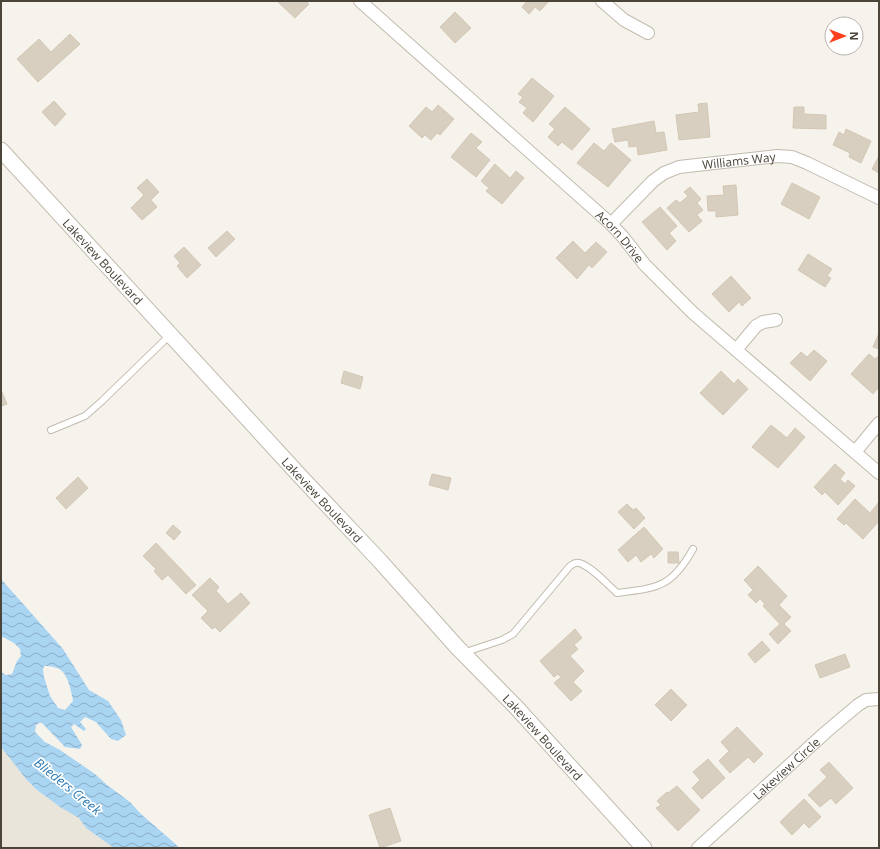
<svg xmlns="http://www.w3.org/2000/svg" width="880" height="849" font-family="'Open Sans',sans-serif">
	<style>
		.residential { fill: #eae5da }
		.water { fill: url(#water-waves); fill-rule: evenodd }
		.building { fill: #d8cfc1; stroke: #d3c7b4 }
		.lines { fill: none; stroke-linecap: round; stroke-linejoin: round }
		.service-casing { stroke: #c2bbae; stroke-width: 8 }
		.minor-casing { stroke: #c2bbae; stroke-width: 14 }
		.tertiary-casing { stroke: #c2bbae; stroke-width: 17 }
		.service { stroke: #fff; stroke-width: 6 }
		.minor { stroke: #fff; stroke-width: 12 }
		.tertiary { stroke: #fff; stroke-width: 15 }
		.labels { text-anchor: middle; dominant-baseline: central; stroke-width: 3.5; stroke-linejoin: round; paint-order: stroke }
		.street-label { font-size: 12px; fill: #4b4439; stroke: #fff }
		.water-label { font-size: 13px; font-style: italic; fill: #2e7ab2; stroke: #fff }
	</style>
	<defs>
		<pattern id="water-waves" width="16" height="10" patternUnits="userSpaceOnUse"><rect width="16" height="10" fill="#a9d4f2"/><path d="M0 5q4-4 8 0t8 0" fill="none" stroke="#8caec5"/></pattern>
	</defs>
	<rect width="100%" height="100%" fill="#f6f3ec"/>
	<!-- residential -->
	<path class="residential" d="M1 747 26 779 37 790 60 807 80 818 86 828 114 848H1Z"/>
	<!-- water -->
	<path class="water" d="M1 579 63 649 89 690 108 701 121 720 126 735 118 741 111 739 96 722 85 717 80 722 86 729 84 731 74 724 71 727 82 745 80 749 65 747 42 723H39L36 725 35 732 45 742 60 750 95 774 107 785 130 802 140 813 180 848H114L86 828 79 818 60 807 37 790 26 779 1 747V672L6 675 12 674 17 661 21 656 20 649 14 643 3 637 1 640ZM44 666C50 666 58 667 62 671 68 676 72 694 73 701L65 710 58 708 50 696 44 677 43 670Z"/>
	<!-- building -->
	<path class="building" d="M277 1H306L309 4 295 18Z
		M527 1H549L540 11 535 7 529 14 522 7Z
		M455 12 471 28 455 43 440 27Z
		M70 34 80 44 38 82 17 59 39 39 51 52Z
		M532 78 554 96 533 122 523 113 527 108 519 102 523 97 518 94Z
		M54 101 66 114 55 126 42 112Z
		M707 103 710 137 679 140 676 115 699 112 698 104Z
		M438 105 454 119 440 135 437 133 431 140 425 135 422 138 409 126 426 107 432 112Z
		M565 107 590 129 572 150 562 142 558 146 548 137 555 129 549 124Z
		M794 107H804V114L826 115V129L793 128Z
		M654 121 656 133 664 132 667 150 638 155 637 146 629 147 628 140 615 142 612 129Z
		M846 129 871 141 861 163 849 157 850 153 833 145 839 132 844 135Z
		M471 133 482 142 476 148 490 160 476 177 451 157Z
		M594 143 604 151 611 143 631 160 608 187 577 163Z
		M879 156V173L872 169Z
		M495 164 510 178 516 171 524 178 502 204 486 191 489 188 481 181Z
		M147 179 159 192 151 200 157 207 142 220 131 208 144 195 137 188Z
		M792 183 820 197 809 219 781 204Z
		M736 185 738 215 716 217V211H708L707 196 724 195 723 186Z
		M690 187 701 199 697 203 703 210 697 215 702 221 689 232 667 208 676 200 680 203 688 196 684 192Z
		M660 207 677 226 669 233 676 241 667 250 642 222Z
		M227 231 235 239 216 257 208 248Z
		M573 241 585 253 596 242 607 252 592 268 589 265 577 279 556 258Z
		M184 247 201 265 187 278 177 266 180 263 174 256Z
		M808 254 832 269 827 276 831 278 825 287 798 270Z
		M731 276 751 298 742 306 739 302 729 312 712 294Z
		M879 333V349L873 347Z
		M814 350 827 361 810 381 790 363 801 352 807 357Z
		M869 354 875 359 879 356V387L873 394 851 374Z
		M344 371 363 377 360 389 341 383Z
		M721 371 734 384 738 379 748 389 723 415 700 393Z
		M2 392 7 404 1 406V393Z
		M771 425 787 438 795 428 805 437 778 468 752 447Z
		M835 464 845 473 840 479 845 484 848 480 855 486 838 505 825 492 822 495 814 487Z
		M432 474 451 478 448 490 429 485Z
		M78 477 88 488 66 509 56 498Z
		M855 499 870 513 879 502V521L863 539 846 523 844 525 837 519Z
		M627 504 633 510 636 508 645 518 634 529 618 512Z
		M173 525 181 532 174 540 166 533Z
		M644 527 663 549 654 558 651 554 641 562 636 555 628 562 618 550Z
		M156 543 196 585 186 594 168 575 162 580 154 571 156 569 143 556Z
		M668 552H678L679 563H668Z
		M758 566 787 596 779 605 791 617 784 624 791 631 778 644 769 634 780 624 763 606 765 604 760 599 756 603 748 595 753 590 744 580Z
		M210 578 219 587 216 591 228 604 241 593 250 603 220 632 215 627 212 629 201 618 208 611 192 595Z
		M575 629 582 638 574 645 578 649 570 656 584 671 573 682 582 691 571 701 554 683 561 677 558 674 554 677 540 661Z
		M762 641 770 650 755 663 748 654Z
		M845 654 850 667 820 678 815 665Z
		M671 689 687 705 671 721 655 705Z
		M737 727 763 754 754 763 748 757 730 773 719 761 729 751 721 742Z
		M708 759 725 778 702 799 692 788 700 780 693 772Z
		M829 762 853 788 836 804 831 798 820 807 808 795 827 777 820 770Z
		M677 786 700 810 678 831 656 808 661 805 657 801 667 792 668 793Z
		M804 799 821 817 809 828 804 823 792 835 780 822Z
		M390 808 401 841 380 848 369 815Z"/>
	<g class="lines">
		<defs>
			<path id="service" d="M51 430 85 416 102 401 170 335
				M463 653 502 640 513 634 570 566C573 564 575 562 579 563 591 566 607 584 617 593 658 588 672 587 693 549"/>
			<g id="minor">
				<path id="s1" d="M360 1 611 224 623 237 645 265 693 313 879 473"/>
				<path d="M602 1 624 20 648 33"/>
				<path id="s2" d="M611 224 653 181 664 173 679 167 777 156 792 157 807 163 879 198"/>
				<path d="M736 350 756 326 763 322 776 320"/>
				<path d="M855 452 879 423"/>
				<path id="s3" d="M698 848 826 732 858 705 866 700 879 699"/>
			</g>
			<g id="tertiary">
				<path id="s4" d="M1 150 300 476 380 561 457 647 516 707 644 848"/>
			</g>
		</defs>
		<!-- service casing -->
		<use href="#service" class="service-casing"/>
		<!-- minor casing -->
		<use href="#minor" class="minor-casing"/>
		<!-- tertiary casing -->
		<use href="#tertiary" class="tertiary-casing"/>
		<!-- service -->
		<use href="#service" class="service"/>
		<!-- minor -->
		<use href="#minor" class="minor"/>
		<!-- tertiary -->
		<use href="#tertiary" class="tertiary"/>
	</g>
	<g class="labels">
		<!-- street labels -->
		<g class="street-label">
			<text stroke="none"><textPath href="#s2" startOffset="150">Williams Way</textPath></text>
			<text stroke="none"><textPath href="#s1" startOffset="351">Acorn Drive</textPath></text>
			<text stroke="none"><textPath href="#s4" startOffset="151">Lakeview Boulevard</textPath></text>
			<text stroke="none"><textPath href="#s4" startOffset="475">Lakeview Boulevard</textPath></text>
			<text stroke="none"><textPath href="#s4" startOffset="799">Lakeview Boulevard</textPath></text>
			<text stroke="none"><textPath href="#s3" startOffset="119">Lakeview Circle</textPath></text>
		</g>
		<!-- water labels -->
		<g class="water-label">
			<text transform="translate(68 786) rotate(39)">Blieders Creek</text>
		</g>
	</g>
	<!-- border -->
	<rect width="880" height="849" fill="none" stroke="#4b4439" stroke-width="4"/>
	<!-- north arrow -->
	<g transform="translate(844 36) rotate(90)"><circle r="19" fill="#ffffff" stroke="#b7b4b0"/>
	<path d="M0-3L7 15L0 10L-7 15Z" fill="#fc3f1d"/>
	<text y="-6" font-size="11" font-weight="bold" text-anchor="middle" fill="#4b4439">N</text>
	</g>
</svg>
